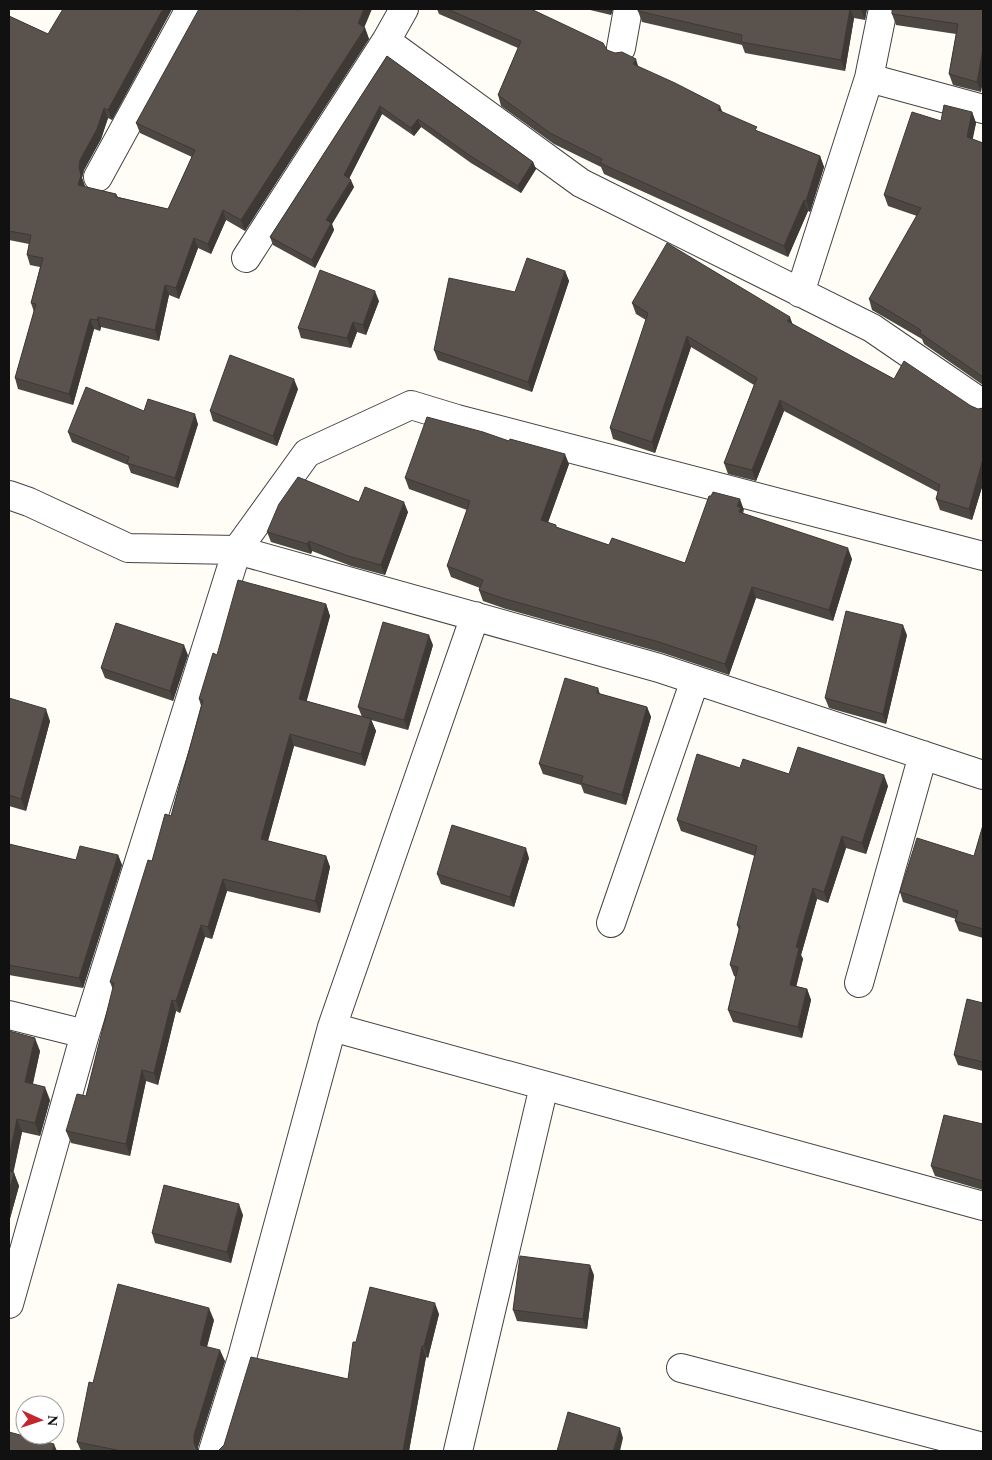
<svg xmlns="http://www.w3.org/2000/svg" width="992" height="1460" font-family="Spectral,serif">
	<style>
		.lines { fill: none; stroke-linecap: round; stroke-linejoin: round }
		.minor-casing { stroke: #444; stroke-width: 30 }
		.minor { stroke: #fff; stroke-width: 28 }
		.wall { fill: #4d4742 }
		.shaded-wall { fill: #3f3936 }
		.building { fill: #5a524d; stroke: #3f3936 }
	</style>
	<rect width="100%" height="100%" fill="#fffdf5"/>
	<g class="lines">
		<defs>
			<path id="minor" d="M883 9 869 78 983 109
				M386 41 581 183 872 328 983 404
				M621 48 628 9
				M98 177 190 9
				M246 258 386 41 404 9
				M800 293 869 78
				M9 495 29 502 128 548 237 550 659 668 983 775
				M611 923 695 680
				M859 983 923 755
				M9 1015 85 1034
				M332 1027 983 1206
				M9 1304 85 1034 237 550 307 453 411 405 457 419 983 556
				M681 1368 983 1447
				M213 1451 242 1358 332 1027 475 616
				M458 1451 544 1086"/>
		</defs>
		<!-- minor casing -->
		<use href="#minor" class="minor-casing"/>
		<!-- minor -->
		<use href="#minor" class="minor"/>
	</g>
	<!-- wall -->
	<path class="wall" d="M172 9 112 120 108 118 101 139 84 170 82 178 85 187 116 194 118 197 168 209 192 157 140 133 136 123 299 11 364 27 365 28 369 39 245 231 226 220 211 254 198 248 179 299 169 295 159 341 101 327 100 331 94 329 73 405 18 389 15 378 34 312 31 303 40 267 30 265 27 255 29 244 9 240V16L48 34Z
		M437 9H531L758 132 820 156 824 167 810 212 808 211 788 257 604 174 601 167 554 144 501 106 498 95 518 48 439 14Z
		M586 9H613L611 15Z
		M638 9H867L865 20 854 18 845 71 745 53 742 45 642 22 638 11Z
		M983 9 981 92 953 85 949 74 956 34 896 25 892 14Z
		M387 56 533 162 536 169 521 193 471 163 421 127 414 136 382 114 349 178 354 187 332 224 334 230 315 268 273 245 270 237Z
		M972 112 976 123 972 139 983 143V385L924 344 922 339 872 310 869 299 917 216 888 206 884 195 941 121Z
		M565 271 569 281 532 392 438 360 434 350 515 292Z
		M379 301 366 335 357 332 351 348 301 338 298 328Z
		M632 303 792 324 894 379 971 406 978 409 983 408V484L972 520 940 510 936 499 938 492 784 411 756 481 728 474 724 463 754 385 691 347 655 453 613 439 610 428 646 320 636 314Z
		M298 389 277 446 213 421 210 411Z
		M144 411 198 424 178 488 131 473 128 465 72 442 68 432Z
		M569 464 548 522 557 528 609 545 685 563 744 510 743 514 852 559 833 621 756 598 729 675 663 653 506 609 483 601 479 590 480 588 451 577 447 566 467 510 409 489 405 478Z
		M359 502 408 512 385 575 351 566 312 551 311 554 271 542 267 532Z
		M326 604 330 616 306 701 362 717 358 707 433 645 408 730 371 720 376 731 365 766 294 746 268 841 326 856 330 867 320 913 227 891 212 939 205 937 180 1013 176 1011 158 1085 146 1081 130 1156 71 1143 66 1131 86 1096 113 990 110 982 152 861 171 816 201 706 199 699 217 655Z
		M907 635 886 724 829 708 825 698Z
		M188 655 173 701 105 678 101 668Z
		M598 688 600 694 647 707 651 717 626 805 584 793 581 785 543 774 539 764Z
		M9 698 50 721 26 811 9 806Z
		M740 768 888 786 866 854 846 848 828 903 817 899 801 955 803 959 796 986 807 989 811 1000 802 1038 733 1022 728 1010 736 977 734 976 730 965 739 930 737 925 755 856 681 831 677 820Z
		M983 825V938L959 931 955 921 956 919 903 902 900 892 974 856Z
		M9 844 76 860 118 855 122 865 83 988 9 975Z
		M529 858 514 907 441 884 437 874Z
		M983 1003V1071L958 1065 954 1055Z
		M9 1031 40 1051 33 1084 50 1100 40 1136 22 1132 13 1172 14 1173 19 1186 9 1222Z
		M983 1124V1190L935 1176 931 1166Z
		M243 1215 231 1263 155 1243 152 1233Z
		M594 1275 587 1329 517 1321 513 1310Z
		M439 1314 428 1358 426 1357 409 1451H218L348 1379 356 1342Z
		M214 1320 207 1347 225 1361 198 1447V1450L200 1451H81L77 1442 93 1383Z"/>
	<!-- shaded-wall -->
	<path class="shaded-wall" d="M163 9H172L112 120 108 110Z
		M364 9H372L362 33 358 23Z
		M609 9H613L611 15Z
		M850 9 854 18 845 71 841 60Z
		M861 9H867L865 20Z
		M365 28 369 39 245 231 241 220Z
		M983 49V81L981 92 977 82Z
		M636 59 639 69 633 64Z
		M380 106 382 114 347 183 344 175Z
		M720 106 724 116 718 110Z
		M104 108 108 118 101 139 84 170 82 178 79 168 80 160Z
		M972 112 976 123 971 148 967 137Z
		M418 119 421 127 414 136 411 128Z
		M820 156 824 167 810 212 806 201Z
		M533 162 536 169 521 193 518 186Z
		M81 175 85 186 82 195 78 185Z
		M351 180 354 187 332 224 334 230 315 268 312 260 326 220Z
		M804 200 808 211 788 257 784 246Z
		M223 210 226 220 211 254 208 244Z
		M194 238 198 248 179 299 176 288Z
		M565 271 569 281 532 392 528 382Z
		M165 285 169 295 159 341 155 330Z
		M375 291 379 301 366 335 363 325Z
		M98 317 101 327 100 331 97 320Z
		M790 317 794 328 787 321Z
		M90 319 94 329 73 405 69 394Z
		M353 322 357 332 351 348 347 338Z
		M687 336 691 347 655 453 652 442Z
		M294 379 298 389 277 446 273 436Z
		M780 400 784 411 756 481 752 470Z
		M195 414 198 424 178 488 175 478Z
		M565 454 569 464 545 531 541 520Z
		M983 459V484L972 520 969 509Z
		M740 499 744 510 742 512 745 518 743 523 737 506Z
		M404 502 408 512 385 575 381 565Z
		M309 541 312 551 311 554 307 544Z
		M848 548 852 559 833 621 829 610Z
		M752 587 756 598 729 675 725 664Z
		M326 604 330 616 304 711 299 699Z
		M903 625 907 635 886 724 883 714Z
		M429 635 433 645 408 730 404 720Z
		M184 645 188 655 173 701 170 691Z
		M647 707 651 717 626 805 622 795Z
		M46 709 50 721 26 811 21 799Z
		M371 719 376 731 365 766 361 754Z
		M290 734 294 746 265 851 261 839Z
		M884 775 888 786 866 854 862 843Z
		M842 836 846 848 828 903 824 892Z
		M526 848 529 858 514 907 510 897Z
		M118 855 122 865 83 988 79 978Z
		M326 856 330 867 320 913 315 901Z
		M223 879 227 891 212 939 208 927Z
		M813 888 817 899 801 955 803 959 794 996 790 985 796 947Z
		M201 925 205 937 180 1013 176 1001Z
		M807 989 811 1000 802 1038 798 1027Z
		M172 1000 176 1011 158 1085 154 1073Z
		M35 1038 40 1051 30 1095 25 1082Z
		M142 1070 146 1081 130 1156 126 1144Z
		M45 1087 50 1100 40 1136 35 1123Z
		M17 1119 22 1132 11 1184 9 1178V1158Z
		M14 1173 19 1186 9 1222V1192Z
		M239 1204 243 1215 231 1263 227 1252Z
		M590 1265 594 1275 587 1329 583 1319Z
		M435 1303 439 1314 428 1358 424 1346Z
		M209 1308 214 1320 204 1357 200 1345Z
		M422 1346 426 1357 409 1451H403Z
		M220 1350 225 1361 198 1447V1451L194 1443V1435Z
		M620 1428 623 1438 620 1451H613Z
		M54 1444 57 1451H52Z"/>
	<!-- building -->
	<path class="building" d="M63 9H163L108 110 104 108 97 129 80 160 79 168 81 175 78 185 116 194V197L168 209 195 150 136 123 199 9H295L299 11 300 9H364L358 23 365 28 241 220 223 210 208 244 194 238 176 288 165 285 155 330 98 317 97 320 90 319 69 394 15 378 36 304 31 303 43 258 27 255 31 235 9 231V16L48 34Z
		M447 9H531L603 43 607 50 615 53 622 52 636 59 633 64 675 83 720 106 718 110 757 127 755 130 820 156 806 201 804 200 784 246 600 163 602 159 550 133 498 95 521 41Z
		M638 9H850L841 60 741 42 742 35 638 11Z
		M892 9H983V49L977 82 949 74 958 24 892 14Z
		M387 56 533 162 518 186 469 155 418 119 411 128 380 106 344 175 351 180 326 220 331 223 312 260 270 237Z
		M944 105 972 112 967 137 983 143V377L920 333 921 330 869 299 921 208 884 195 912 112 941 121Z
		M667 243 790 317 787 321 894 379 904 361 971 406 978 409 983 408V459L969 509 936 499 940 485 780 400 752 470 724 463 757 378 687 336 652 442 610 428 648 313 632 303Z
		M527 258 565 271 528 382 434 350 449 278 515 292Z
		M320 270 375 291 363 325 353 322 347 338 298 328Z
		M230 355 294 379 273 436 210 411Z
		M86 387 144 411 148 399 195 414 175 478 127 463 129 457 68 432Z
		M427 417 483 432 509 441 510 439 565 454 541 520 556 525V527L609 545 612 538 685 563 709 496H711L713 492 740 499 737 506 741 508 739 512 848 548 829 610 752 587 725 664 659 642 502 598 479 590 483 580 447 566 470 501 405 478Z
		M298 477 359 502 365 487 404 502 381 565 348 556 309 541 307 544 267 532 279 504Z
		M238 580 326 604 299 699 371 719 361 754 290 734 261 839 326 856 315 901 223 879 208 927 201 925 176 1001 172 1000 154 1073 142 1070 126 1144 66 1131 77 1094 86 1096 114 983 110 982 148 860 152 861 165 814 171 816 203 700 199 699 213 653 217 655Z
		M846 611 903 625 883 714 825 698Z
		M383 622 429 635 404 720 358 707Z
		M116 623 184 645 170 691 101 668Z
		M565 678 598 688 597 693 647 707 622 795 581 783 583 776 539 764Z
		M9 698 46 709 21 799 9 795Z
		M798 747 884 775 862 843 842 836 824 892 813 888 796 947 799 948 790 985 807 989 798 1027 728 1010 738 967 730 965 740 926 737 925 757 846 677 820 697 754 740 768 743 759 789 774Z
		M452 825 526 848 510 897 437 874Z
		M983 825V929L955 921 958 911 900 892 917 838 974 856Z
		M9 844 76 860 80 846 118 855 79 978 9 965Z
		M967 999 983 1003V1062L954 1055Z
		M9 1031 35 1038 25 1082 45 1087 35 1123 17 1119 9 1158Z
		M944 1115 983 1124V1181L931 1166Z
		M9 1171 14 1173 9 1192Z
		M164 1185 239 1204 227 1252 152 1233Z
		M520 1256 590 1265 583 1319 513 1310Z
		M118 1284 209 1308 200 1345 220 1350 194 1435V1443L197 1450 200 1451H122L77 1442 89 1382 93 1383Z
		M370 1287 435 1303 424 1346H422L403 1451H218L224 1445 251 1357 348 1379 353 1342H356Z
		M568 1412 620 1428 613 1451H557Z
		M9 1432 54 1444 52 1451H9Z"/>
	<!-- border -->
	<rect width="992" height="1460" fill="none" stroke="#111111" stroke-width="20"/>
	<!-- north arrow -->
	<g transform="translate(40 1420) rotate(93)"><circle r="24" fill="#ffffff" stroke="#a0a0a0"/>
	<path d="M0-4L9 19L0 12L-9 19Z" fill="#c4262e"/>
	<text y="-8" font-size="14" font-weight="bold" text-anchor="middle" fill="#111111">N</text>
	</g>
</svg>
